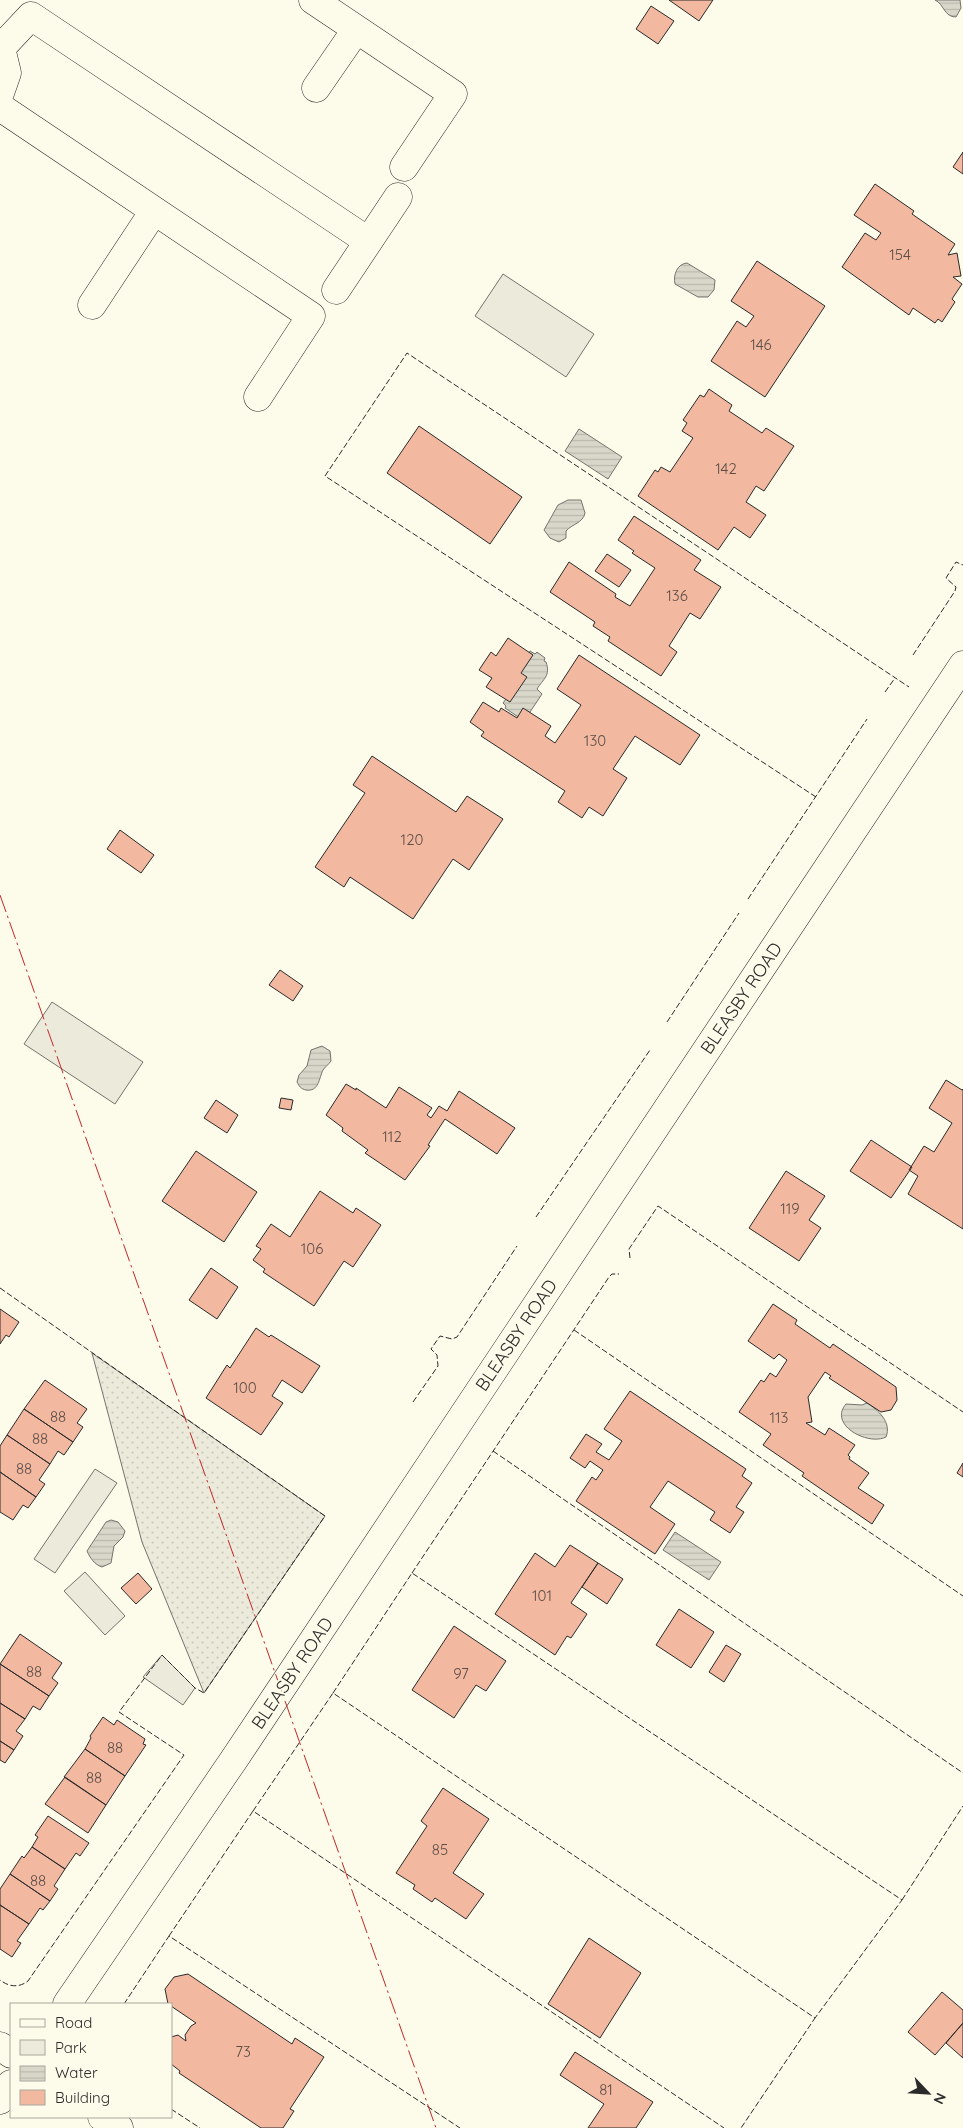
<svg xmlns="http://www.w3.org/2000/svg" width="963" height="2128" font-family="Quicksand,sans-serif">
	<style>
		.grass { fill: url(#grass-dots); stroke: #74746e }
		.park { fill: #ecebdb; stroke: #74746e }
		.parking { fill: #eceadb; stroke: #74746e }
		.water { fill: url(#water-rules); stroke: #74746e }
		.building { fill: #f2b8a0; stroke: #2b2b2b }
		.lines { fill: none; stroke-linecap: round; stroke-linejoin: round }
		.minor-casing { stroke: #2b2b2b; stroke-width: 29 }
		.minor { stroke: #fdfbea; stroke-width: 28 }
		.fence { stroke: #2b2b2b; stroke-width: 1; stroke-dasharray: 6 2.5; stroke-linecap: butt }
		.power { stroke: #c62828; stroke-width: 1; stroke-dasharray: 18 4 2.5 4; stroke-linecap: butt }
		.labels { text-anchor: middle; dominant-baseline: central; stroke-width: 4; stroke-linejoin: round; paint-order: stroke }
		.number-label { font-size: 15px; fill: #5d4e48 }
		.street-label { font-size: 18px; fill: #2b2b2b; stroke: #fdfbea }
	</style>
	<defs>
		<pattern id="grass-dots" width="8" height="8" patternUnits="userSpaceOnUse" patternTransform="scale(1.25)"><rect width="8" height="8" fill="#ecebdb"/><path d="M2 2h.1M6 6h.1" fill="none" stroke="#cbcabc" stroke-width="1.8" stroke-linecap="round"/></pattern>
		<pattern id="water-rules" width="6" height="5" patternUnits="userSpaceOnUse" patternTransform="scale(1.25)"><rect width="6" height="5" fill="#d8d7c9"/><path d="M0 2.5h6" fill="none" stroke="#bab9ad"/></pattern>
	</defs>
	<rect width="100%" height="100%" fill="#fdfbea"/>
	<!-- grass -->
	<path class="grass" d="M92 1353 325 1516 204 1693 142 1542Z"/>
	<!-- park -->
	<path class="park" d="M503 274 594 334 566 377 475 316Z
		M52 1002 143 1062 115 1104 24 1044Z"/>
	<!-- parking -->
	<path class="parking" d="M95 1469 117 1483 55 1573 34 1559Z
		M85 1572 125 1616 105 1635 64 1591Z
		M162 1655 195 1688 183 1705 143 1677Z"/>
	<!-- water -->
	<path class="water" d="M935 0H960L961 8 956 17C944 17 944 4 935 0Z
		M687 263 715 280 714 290 708 297H698L675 284C673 275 677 264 687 263Z
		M579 429 622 457 608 479 565 451Z
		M568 500H581L585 513C583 523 572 524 566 531V538L559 542 550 538 544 530 558 505Z
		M530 651 535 654 537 652 545 658 544 661 546 662C551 676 543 679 537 689L542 694 524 721 505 708 506 706 503 703 520 679 514 674Z
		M322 1046 330 1051 331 1061C329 1064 325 1067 323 1070 319 1078 319 1092 306 1090 301 1089 299 1086 297 1082L299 1075 307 1066 311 1050Z
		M867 1403C878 1410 892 1422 886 1437 868 1446 828 1425 846 1404L862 1405Z
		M111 1520 118 1522 125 1531 123 1537 114 1546 111 1563 102 1567C95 1565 90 1558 87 1551L106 1522Z
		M675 1532 721 1562 709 1580 663 1550Z"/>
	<!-- building -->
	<path class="building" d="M669 0H713L699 21Z
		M651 6 674 21 658 44 636 29Z
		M963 152V174L953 167Z
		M875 184 914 211 912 214 955 244 948 255 957 253 961 276 953 277 962 284 952 299 955 302 942 322 938 319 935 323 913 308 909 315 842 267 865 233 876 240 881 233 854 215Z
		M757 261 825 306 765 397 711 361 737 321 746 327 754 316 731 301Z
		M709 389 732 405 729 411 762 433 766 428 794 446 764 491 756 486 746 502 766 515 750 538 734 527 718 550 638 496 655 470 658 472 661 467 670 472 693 438 682 431 687 423 683 420 700 395 704 397Z
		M419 426 522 497 490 544 387 473Z
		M634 516 701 560 694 570 721 587 700 619 690 613 669 646 677 652 661 676 608 641 610 637 593 626 595 622 550 592 569 562 616 594 615 597 630 606 655 568 632 553 634 551 618 540Z
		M607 554 631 570 619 587 595 571Z
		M508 638 533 655 521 673 527 677 510 702 486 687 492 678 479 670 491 652 496 656Z
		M579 655 700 735 680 765 635 736 613 769 627 778 603 816 589 807 582 818 558 802 565 791 481 736 484 732 470 722 483 702 499 712 501 708 517 718 523 708 551 726 545 736 555 743 581 705 557 689Z
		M372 756 456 812 467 796 503 819 469 870 453 859 413 919 350 877 344 887 315 867 365 793 353 785Z
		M120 830 154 855 141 873 107 849Z
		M280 970 303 986 293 1001 269 985Z
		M946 1080 962 1090 963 1089V1229L908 1194 918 1176 909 1170 924 1146 934 1152 952 1123 929 1108Z
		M346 1084 356 1090V1088L386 1108 399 1087 432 1108 427 1115 431 1118 439 1106 447 1111 459 1091 515 1128 497 1154 445 1119 428 1145 430 1146 405 1180 365 1153 368 1150 342 1131 343 1128 326 1115Z
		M281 1098 293 1100 291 1110 279 1108Z
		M216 1100 238 1115 227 1133 204 1118Z
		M871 1140 912 1167 891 1198 850 1171Z
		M196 1151 257 1192 224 1242 162 1201Z
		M786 1171 825 1196 809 1220 821 1228 799 1261 749 1228Z
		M320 1191 353 1213 356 1208 381 1225 353 1267 344 1261 314 1306 263 1272 265 1269 253 1260 261 1249 256 1246 271 1224 290 1237Z
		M211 1268 238 1287 217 1319 189 1300Z
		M773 1304 797 1320 795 1324 830 1348 833 1344 896 1387 897 1400 891 1410 881 1412 829 1378 831 1376 825 1372 808 1397 812 1422 806 1423 825 1435 829 1428 855 1445 848 1455 850 1457 849 1459 869 1473 858 1488 884 1505 872 1524 802 1476 804 1473 763 1445 771 1434 739 1412 761 1380 764 1382 770 1373 776 1377 787 1360 779 1354 774 1359 748 1341Z
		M0 1309 19 1322 9 1337 6 1335 0 1344Z
		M256 1328 269 1337 271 1335 320 1366 302 1393 282 1380 272 1396 283 1403 261 1435 206 1398 227 1365 230 1368Z
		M45 1380 87 1409 77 1423 83 1427 73 1442 24 1409Z
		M630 1391 746 1469 742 1476 752 1483 736 1507 744 1512 730 1533 710 1520 715 1512 668 1481 650 1507 675 1524 655 1554 576 1501 592 1477 596 1480 603 1470 590 1461 585 1468 570 1458 586 1434 602 1444 596 1452 609 1460 622 1441 604 1429Z
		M24 1409 73 1442 64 1455 58 1451 50 1464 7 1435Z
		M7 1435 50 1464 39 1480 45 1484 36 1497 0 1472V1446Z
		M963 1463V1477L957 1473Z
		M0 1472 36 1497 28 1508 23 1505 13 1520 0 1512Z
		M570 1545 598 1563 571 1603 587 1614 571 1638 567 1636 555 1655 495 1614 535 1553 555 1567Z
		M598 1563 623 1579 607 1604 582 1587Z
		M138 1573 152 1589 136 1604 121 1588Z
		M679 1609 714 1632 691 1668 656 1645Z
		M454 1626 506 1661 486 1691 476 1685 454 1718 412 1690Z
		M20 1634 62 1663 52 1678 58 1683 49 1696 0 1664Z
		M726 1645 741 1654 724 1682 709 1672Z
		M0 1664 49 1696 40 1710 33 1706 25 1719 0 1703Z
		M0 1703 25 1719 16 1731 23 1736 14 1750 0 1741Z
		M103 1717 114 1725 117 1720 145 1739 143 1744 146 1745 125 1776 85 1749 91 1738 90 1736Z
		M0 1741 14 1750 5 1763 0 1760Z
		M85 1749 125 1776 106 1805 64 1777Z
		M65 1777 106 1805 88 1833 45 1804Z
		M443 1788 489 1819 453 1873 484 1894 466 1919 435 1898 432 1902 413 1889 415 1885 396 1873 427 1826 421 1821Z
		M48 1816 89 1843 80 1856 76 1853 65 1869 32 1847 38 1837 35 1835Z
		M32 1847 65 1869 54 1886 58 1889 50 1901 10 1874 22 1856 24 1858Z
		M10 1874 50 1901 43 1910 40 1908 29 1924 0 1905V1889Z
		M0 1905 29 1924 17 1941 21 1943 12 1957 0 1949Z
		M589 1938 641 1973 600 2038 548 2004Z
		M188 1974 292 2044 295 2038 324 2057 290 2109 294 2111 283 2128H261L179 2073 180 2071 171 2064V2037L178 2035 186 2041 185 2035 191 2026 196 2023 168 2004 165 1989 174 1977Z
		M942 1992 963 2010V2023L935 2055 908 2032Z
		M963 2023V2058L946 2043Z
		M575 2052 653 2102 636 2128H588L604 2104 560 2075Z"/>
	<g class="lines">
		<defs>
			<path id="minor" d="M313 0 453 94 404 167
				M1 48 31 16 368 241
				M316 88 356 30
				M0 93 7 73 1 48
				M0 107 311 316 258 397
				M336 290 398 197
				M92 305 154 211
				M67 2004 235 1758 963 665
				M0 2046 11 2054
				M0 2100 11 2084
				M102 2117 119 2128"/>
		</defs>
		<!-- minor casing -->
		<use href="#minor" class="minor-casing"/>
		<!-- minor -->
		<use href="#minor" class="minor"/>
		<!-- fence -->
		<path class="fence" d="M913 655 955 591 956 587 946 578 956 562 963 565
			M885 692 895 678
			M816 797 325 476 407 353 909 687
			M748 899 867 719
			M667 1022 739 913
			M536 1217 650 1050
			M630 1258 629 1249 658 1206 963 1412
			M0 1288 325 1516 204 1693 195 1688 162 1655 119 1712 184 1755 28 1981C19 1988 9 1987 0 1980
			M574 1330 963 1596
			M413 1402 438 1366 437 1355 431 1349 440 1336 452 1339 457 1337 517 1246
			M493 1451 963 1773
			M412 1573 609 1277 612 1274H619
			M333 1693 412 1573 902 1900 815 2018
			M253 1811 333 1693 815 2018 741 2128
			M902 1900 963 1806
			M169 1936 253 1811 724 2128
			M124 2004 169 1936 460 2128
			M171 2109 200 2128"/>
		<!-- power -->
		<path class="power" d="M0 895 436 2128"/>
	</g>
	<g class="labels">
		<!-- number labels -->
		<g class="number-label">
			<text x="900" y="254">154</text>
			<text x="761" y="344">146</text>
			<text x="726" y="468">142</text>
			<text x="677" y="595">136</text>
			<text x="595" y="740">130</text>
			<text x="412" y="839">120</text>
			<text x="392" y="1136">112</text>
			<text x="790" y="1208">119</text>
			<text x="312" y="1248">106</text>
			<text x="245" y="1387">100</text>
			<text x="58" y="1416">88</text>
			<text x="779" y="1417">113</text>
			<text x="40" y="1438">88</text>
			<text x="24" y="1468">88</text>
			<text x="542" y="1595">101</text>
			<text x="34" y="1671">88</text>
			<text x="461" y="1673">97</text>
			<text x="115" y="1747">88</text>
			<text x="94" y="1777">88</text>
			<text x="440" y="1849">85</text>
			<text x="38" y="1880">88</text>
			<text x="243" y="2051">73</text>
			<text x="606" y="2089">81</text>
		</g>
		<!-- street labels -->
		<g class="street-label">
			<text transform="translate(741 998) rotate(-56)">BLEASBY ROAD</text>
			<text transform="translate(516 1335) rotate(-56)">BLEASBY ROAD</text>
			<text transform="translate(292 1673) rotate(-56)">BLEASBY ROAD</text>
		</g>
	</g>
	<!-- legend -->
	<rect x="10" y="2003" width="162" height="115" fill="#fdfbea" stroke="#a9a89e"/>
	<rect x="20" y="2019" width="25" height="8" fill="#fdfbea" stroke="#a9a89e"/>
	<text x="55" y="2028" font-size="15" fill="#2b2b2b">Road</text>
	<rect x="20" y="2040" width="25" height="15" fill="#ecebdb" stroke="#a9a89e"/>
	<text x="55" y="2053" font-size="15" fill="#2b2b2b">Park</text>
	<rect x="20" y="2066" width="25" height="15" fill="url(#water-rules)" stroke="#a9a89e"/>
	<text x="55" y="2078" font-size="15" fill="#2b2b2b">Water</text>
	<rect x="20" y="2090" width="25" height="15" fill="#f2b8a0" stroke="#a9a89e"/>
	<text x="55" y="2103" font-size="15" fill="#2b2b2b">Building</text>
	<!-- north arrow -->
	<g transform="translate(928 2093) rotate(115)" stroke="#fdfbea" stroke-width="4" paint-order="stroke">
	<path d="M0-4L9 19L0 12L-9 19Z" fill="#2b2b2b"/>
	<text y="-8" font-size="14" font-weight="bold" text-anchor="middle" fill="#2b2b2b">N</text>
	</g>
</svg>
